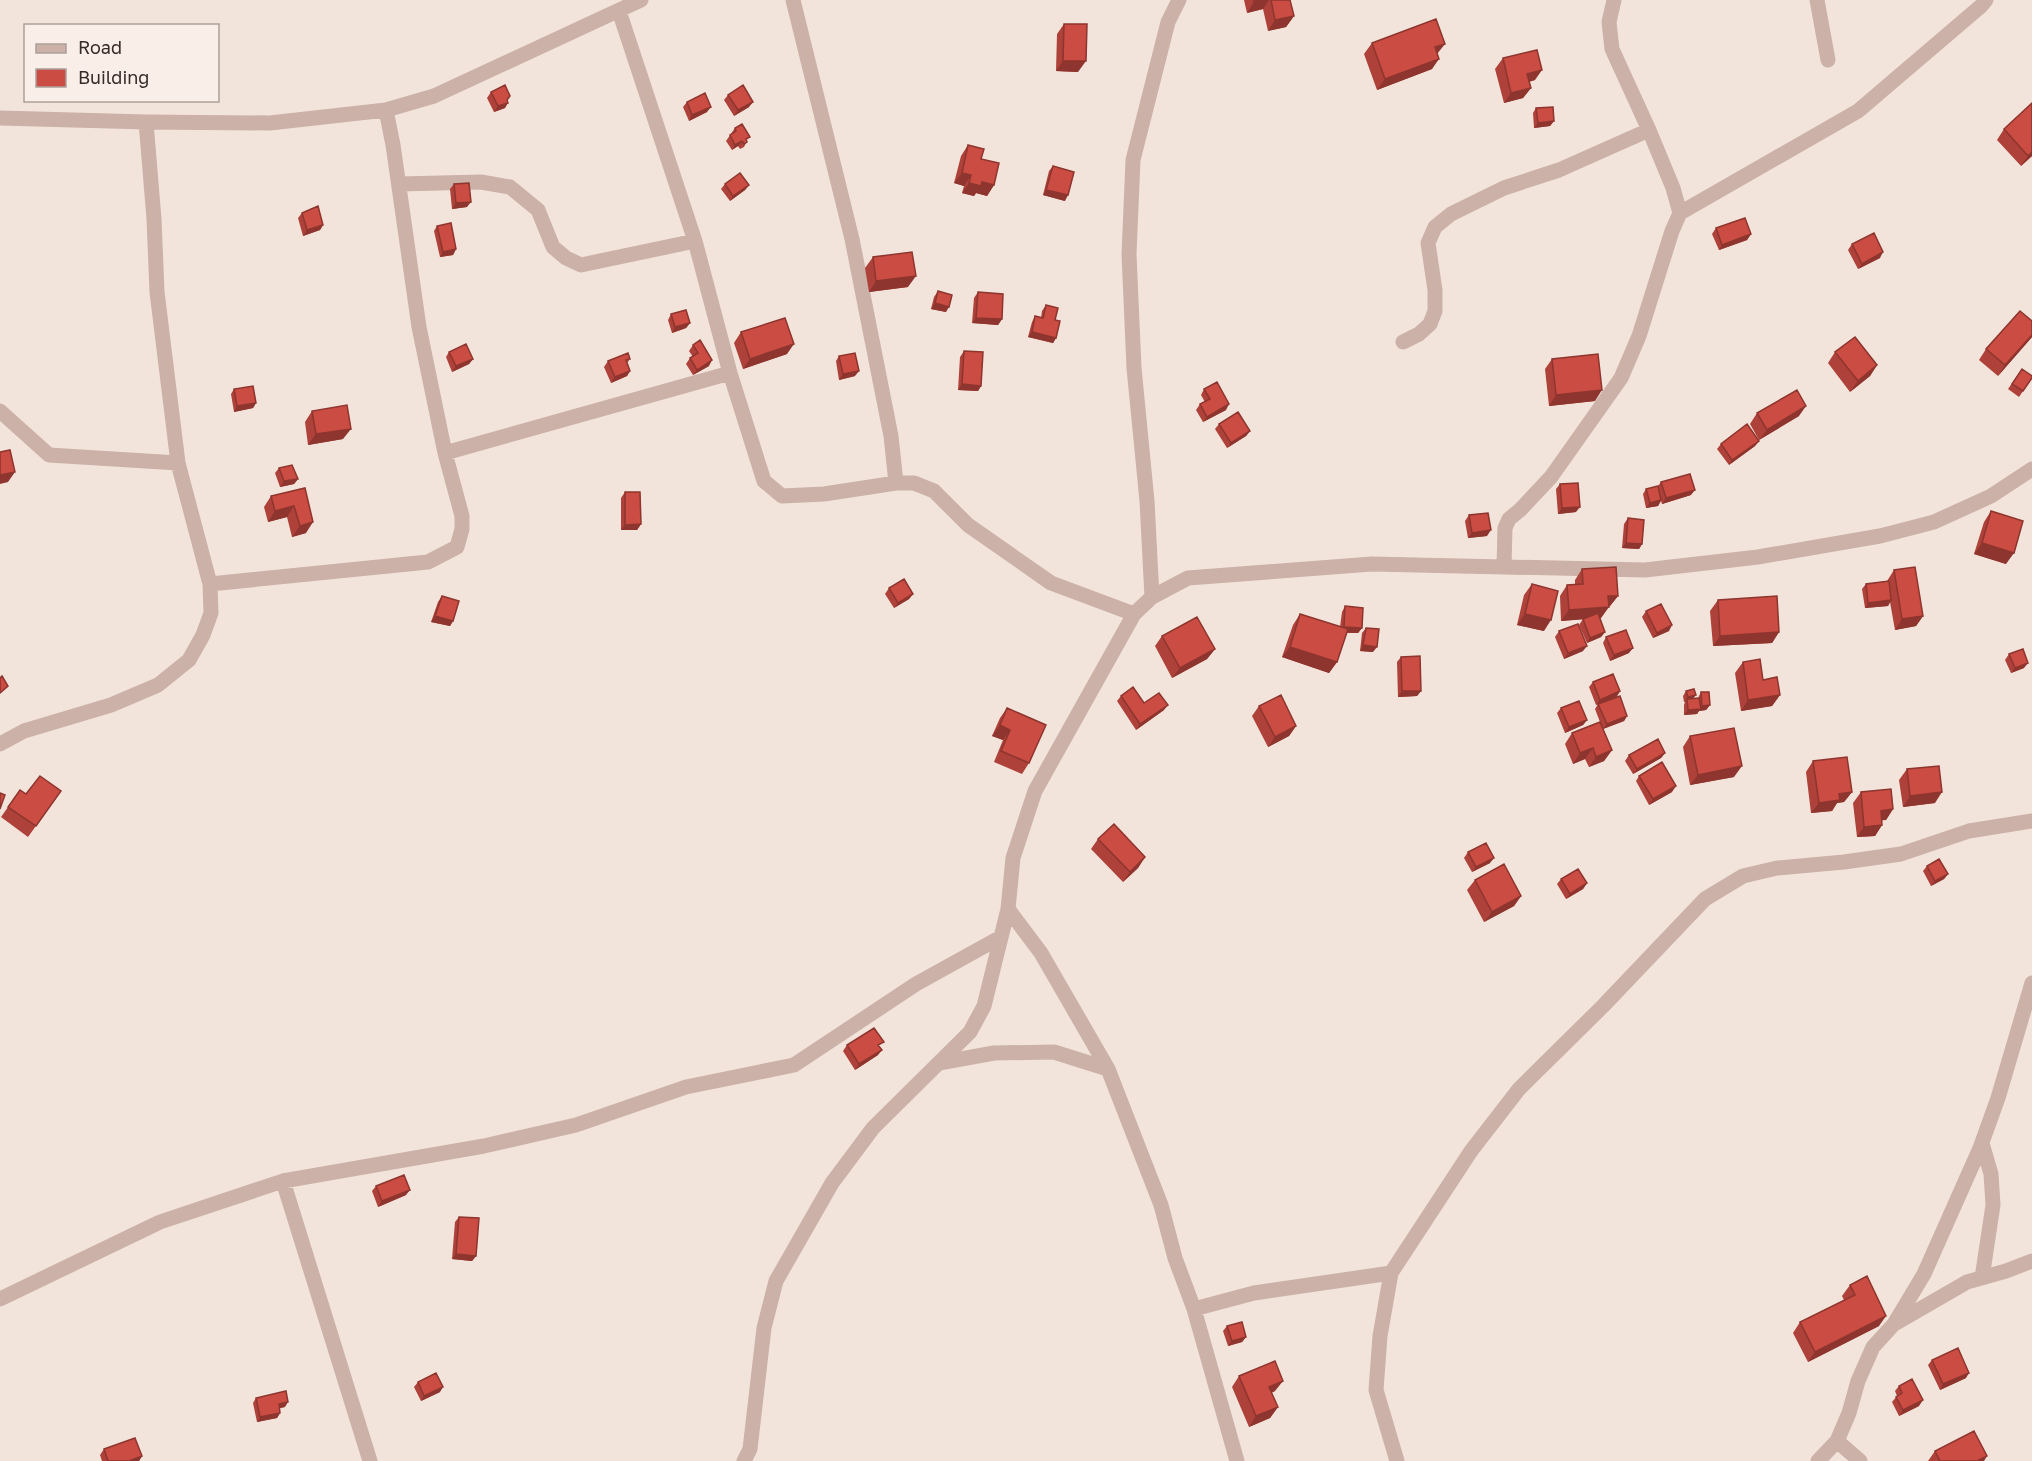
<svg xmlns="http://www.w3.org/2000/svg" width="2032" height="1461" font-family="'Golos Text',sans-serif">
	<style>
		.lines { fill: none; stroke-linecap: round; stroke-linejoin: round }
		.minor { stroke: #cbb1a7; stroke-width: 15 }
		.wall { fill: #ae4139 }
		.shaded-wall { fill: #8d352e }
		.building { fill: #ca4c42; stroke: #8d352e; stroke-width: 1.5 }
	</style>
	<rect width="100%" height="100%" fill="#f3e4db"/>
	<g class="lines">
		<!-- minor -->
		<path class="minor" d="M793 0 852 239 891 436 896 483
			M1817 0 1828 60
			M619 11 695 241 730 373 764 481 782 496 824 494 896 483H914L934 491 968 525 1051 583 1134 614
			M0 118 146 122 270 123 386 110 434 96 641 0
			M399 184 481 182 510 187 538 210 553 247 566 258 581 265 695 241
			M1680 213 1858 111 1981 6 1986 0
			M1403 342 1419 334 1430 324 1435 311V290L1428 243 1435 227 1451 214 1504 188 1559 170 1649 130
			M0 411 49 455 178 463
			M445 453 730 373
			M1504 566 1505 528 1509 519 1520 510 1551 477 1621 378 1639 336 1672 231 1680 213 1673 188 1649 130 1612 49 1609 22 1614 0
			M210 584 428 562 457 547 462 529V516L445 453 419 327 393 145 386 110
			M1152 597 1147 501 1134 368 1129 254 1133 160 1168 22 1179 0
			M0 744 24 731 111 705 158 685 189 660 203 635 211 613 210 584 178 463 157 292 154 219 146 122
			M1008 909 1041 953 1108 1069 1161 1205 1175 1258 1194 1309 1237 1461
			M939 1063 994 1053 1054 1052 1108 1069
			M1982 1143 1991 1174 1993 1205 1982 1278
			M283 1181 370 1461
			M0 1299 160 1222 283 1181 484 1146 576 1125 686 1087 794 1065 916 984 1001 937
			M1194 1309 1254 1293 1391 1273
			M1896 1323 1967 1282 2006 1271 2032 1261
			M1837 1441 1860 1461
			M744 1461 750 1449 764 1328 776 1281 832 1183 873 1128 970 1032 984 1006 1008 909 1013 858 1035 791 1134 614 1152 597 1188 578 1372 564 1645 570 1758 557 1880 536 1934 522 1991 496 2032 469
			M1397 1461 1376 1390 1380 1336 1391 1273 1471 1151 1519 1089 1603 1006 1705 899 1743 876 1777 868 1844 862 1901 854 1969 831 2032 821
			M1818 1461 1837 1441 1849 1413 1858 1381 1873 1347 1894 1324 1924 1274 1980 1148 1998 1098 2032 983"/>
	</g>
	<!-- wall -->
	<path class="wall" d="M1244 0H1290L1294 16 1286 27 1268 31 1263 9 1247 13Z
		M1064 24 1078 72 1056 71 1057 34Z
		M1372 43 1438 54 1432 69 1377 90 1364 54Z
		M1503 58 1535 80 1529 82 1531 88 1523 98 1504 103 1495 69Z
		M491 92 507 100 505 108 494 112 487 98Z
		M728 95 749 107 734 116 724 100Z
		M687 102 707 112 689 121 683 107Z
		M2032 103V156L2021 166 1997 140 2004 129Z
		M1536 108 1554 121 1550 126 1534 128 1533 113Z
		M735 128 747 141 744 147 740 149 738 146 732 150 726 141Z
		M968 145 981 159 994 185 987 196 976 193 974 196 962 193 964 186 954 183 961 156Z
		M1053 166 1065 201 1043 195 1049 171Z
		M454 184 467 207 452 209 450 189Z
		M725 184 749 185 745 190 730 201 721 189Z
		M302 213 323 225 320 230 303 236 298 218Z
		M437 226 456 249 453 255 440 257 434 231Z
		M1716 228 1751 234 1747 240 1719 250 1712 234Z
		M1852 244 1880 258 1858 269 1848 250Z
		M873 257 908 287 869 292 865 268Z
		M938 291 946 312 931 309 934 297Z
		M978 292 1002 319 998 325 972 323 974 298Z
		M1046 305 1055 320 1056 338 1053 343 1028 337 1032 322 1035 316 1041 318 1042 311Z
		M671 314 690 323 686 328 672 333 668 320Z
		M2032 321V337L1998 376 1979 360 1986 349Z
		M741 332 787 354 743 369 734 343Z
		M693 345 709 366 693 375 686 364 690 358 693 357 689 351Z
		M964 351 981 386 978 391 958 390 960 357Z
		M449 352 473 359 469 364 452 372 446 357Z
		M1835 352 1877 365 1870 376 1850 392 1828 363Z
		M839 356 855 376 839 380 836 361Z
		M630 359 627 363 630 371 627 376 611 383 604 367 608 361Z
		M1552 359 1595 401 1549 406 1545 369Z
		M2022 369 2032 378 2019 397 2008 389Z
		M234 389 256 403 253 408 234 412 231 394Z
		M1204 389 1226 410 1203 422 1196 410 1200 404 1205 402 1201 395Z
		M312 411 343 439 308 445 305 422Z
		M1757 413 1799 416 1759 440 1750 424Z
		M1219 424 1250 431 1246 436 1227 448 1215 429Z
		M1759 441 1755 446 1729 465 1717 449 1721 444Z
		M279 468 298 479 294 484 280 487 275 473Z
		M1661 482 1691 495 1662 504 1661 501 1658 506 1646 508 1643 494 1646 489 1658 486Z
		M1560 484 1576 512 1558 514 1556 489Z
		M305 488 306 533 292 537 287 517 268 522 264 507 271 496Z
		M625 492 641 524 637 530H621V498Z
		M1991 511 2006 564 1974 554 1984 522Z
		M1469 515 1487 536 1468 538 1465 521Z
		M1628 518 1642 544 1639 549 1622 548 1624 524Z
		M1582 569 1618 596 1610 606H1609L1601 618H1600L1605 632 1601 637 1587 643 1579 625 1583 619 1561 621 1560 596 1567 585 1575 584V580Z
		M1894 570 1923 616 1916 626 1895 630 1890 602 1888 606 1865 608 1862 589 1866 584 1887 581Z
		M1532 584 1544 631 1517 625 1524 595Z
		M889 588 913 594 909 599 894 608 885 594Z
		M442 596 453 621 450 626 431 622 438 602Z
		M1718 600 1779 632 1772 643 1713 646 1710 611Z
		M1345 606 1362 628 1358 633H1347L1337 662 1329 673 1282 657 1293 625 1300 614 1340 627 1342 612Z
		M1646 611 1669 631 1653 638 1642 617Z
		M1366 628 1373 652 1360 651 1362 633Z
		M1559 631 1583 651 1564 659 1555 637Z
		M1162 636 1215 649 1207 659 1172 678 1155 646Z
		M1606 637 1629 653 1610 661 1603 643Z
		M2009 654 2024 668 2011 673 2005 660Z
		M1401 657 1421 691 1417 696 1398 697 1397 662Z
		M1743 662 1780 695 1772 706 1741 711 1735 673Z
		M1593 682 1620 691 1617 696 1627 716 1624 721 1603 729 1612 750 1604 761 1589 767 1585 759 1573 764 1565 744 1572 733 1600 722 1595 709 1598 704 1596 705 1589 687Z
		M1686 691 1693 699 1698 698 1701 692 1710 705 1706 710 1699 711 1697 714 1684 715V705L1685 702H1684L1683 696Z
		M1121 696 1144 703 1164 710 1136 730 1117 701Z
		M1259 706 1296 726 1289 736 1268 747 1252 716Z
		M1007 708 1029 763 1022 774 994 762 1003 740 992 736 1000 718Z
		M1561 708 1587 720 1583 725 1565 733 1557 713Z
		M1690 736 1734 777 1690 785 1683 747Z
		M1665 753 1661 758 1633 774 1625 761 1629 755Z
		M1813 761 1852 792 1844 802 1837 803 1832 811 1811 813 1806 772Z
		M1907 769 1935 803 1903 807 1899 780Z
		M1639 776 1672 792 1649 805 1636 781Z
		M20 790 26 794 61 791 28 837 1 817Z
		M1861 792 1893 809 1886 820H1882V825L1875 836 1857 837 1853 803Z
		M1098 839 1145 857 1138 868 1123 882 1091 849Z
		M1468 852 1490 863 1472 872 1464 858Z
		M1927 866 1948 874 1944 879 1931 886 1923 871Z
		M1561 879 1587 883 1583 889 1566 899 1557 884Z
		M1475 880 1521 896 1514 906 1484 922 1467 890Z
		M847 1045 880 1047 878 1055 855 1070 843 1051Z
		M376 1186 406 1195 378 1207 372 1191Z
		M459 1217 476 1256 472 1261 452 1259 455 1222Z
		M1850 1285 1879 1326 1808 1362 1793 1333 1800 1322 1844 1300 1842 1296Z
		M1227 1326 1246 1337 1242 1342 1228 1346 1223 1331Z
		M1932 1360 1966 1378 1940 1390 1928 1365Z
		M1239 1376 1275 1391 1271 1393 1278 1407 1270 1418 1249 1427 1232 1387Z
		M418 1382 440 1392 421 1401 414 1387Z
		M1899 1386 1919 1406 1899 1416 1892 1402 1897 1396 1895 1391Z
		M256 1398 285 1407 280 1408V1413L277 1418 257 1422 253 1403Z
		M104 1449 142 1456 139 1461H102L100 1455Z
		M1935 1451 1984 1461H1928Z"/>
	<!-- shaded-wall -->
	<path class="shaded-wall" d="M1264 0H1269L1263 9 1247 13 1254 2Z
		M1294 16 1286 27 1268 31 1275 20Z
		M1445 44 1437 54 1435 47Z
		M1439 59 1432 69 1377 90 1385 79Z
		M1063 61H1086L1078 72 1056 71Z
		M1542 70 1535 80 1519 84 1527 74Z
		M1531 88 1523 98 1504 103 1511 93Z
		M753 102 749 107 734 116 738 110Z
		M508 103 505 108 494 112 498 106Z
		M711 107 707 112 689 121 692 115Z
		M1554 121 1550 126 1534 128 1538 123Z
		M742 141 738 146 732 150 735 145Z
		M2032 152V156L2021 166 2028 156Z
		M962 173 971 175 964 186 954 183Z
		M982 182 994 185 987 196 976 193 974 196 962 193 969 183Z
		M749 185 745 190 730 201 733 196Z
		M1046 190 1068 195 1065 201 1043 195Z
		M471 202 467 207 452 209 456 203Z
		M323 225 320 230 303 236 307 230Z
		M1751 234 1747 240 1719 250 1722 245Z
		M456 249 453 255 440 257 443 252Z
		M1883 252 1880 258 1858 269 1862 264Z
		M916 276 908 287 869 292 876 281Z
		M935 303 949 307 946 312 931 309Z
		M976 318 1002 319 998 325 972 323Z
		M690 323 686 328 672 333 675 327Z
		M1032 332 1056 338 1053 343 1028 337Z
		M2032 335V337L1998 376 2005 365Z
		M794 344 787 354 743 369 750 359Z
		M473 359 469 364 452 372 456 366Z
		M712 360 709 366 693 375 697 370Z
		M1877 365 1870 376 1850 392 1858 381Z
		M630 371 627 376 611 383 615 377Z
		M859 371 855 376 839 380 843 374Z
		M962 384 981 386 978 391 958 390Z
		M1602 390 1595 401 1549 406 1556 395Z
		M256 403 253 408 234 412 237 406Z
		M1229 404 1226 410 1203 422 1207 417Z
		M1806 406 1799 416 1759 440 1767 430Z
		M351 429 343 439 308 445 316 434Z
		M1250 431 1246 436 1227 448 1231 443Z
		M1759 441 1755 446 1729 465 1732 460Z
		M15 472 8 482 0 484V475Z
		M298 479 294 484 280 487 284 481Z
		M1695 490 1691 495 1662 504 1666 498Z
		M1661 500 1658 506 1646 508 1650 503Z
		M294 506 287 517 268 522 275 511Z
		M1580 507 1576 512 1558 514 1562 508Z
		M313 522 306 533 292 537 300 526Z
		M641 524 637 530H621L625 525Z
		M1491 530 1487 536 1468 538 1472 533Z
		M1626 543 1642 544 1639 549 1622 548Z
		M1982 543 2014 553 2006 564 1974 554Z
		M913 594 909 599 894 608 898 603Z
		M1608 596H1618L1610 606 1601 607Z
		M1891 600 1888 606 1865 608 1868 603Z
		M1609 607 1601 618 1561 621 1569 610Z
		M1525 614 1551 620 1544 631 1517 625Z
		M435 616 453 621 450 626 431 622Z
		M1923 616 1916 626 1895 630 1902 619Z
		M1672 625 1669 631 1653 638 1657 633Z
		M1344 627 1362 628 1358 633 1340 632Z
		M1605 632 1601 637 1587 643 1590 638Z
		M1779 632 1772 643 1713 646 1720 636Z
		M1363 645 1377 647 1373 652 1360 651Z
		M1587 646 1583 651 1564 659 1568 653Z
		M1290 647 1337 662 1329 673 1282 657Z
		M1633 648 1629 653 1610 661 1614 655Z
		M1215 649 1207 659 1172 678 1180 668Z
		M2028 663 2024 668 2011 673 2015 668Z
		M1402 691H1421L1417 696 1398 697Z
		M1620 691 1617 696 1596 705 1600 700Z
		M1696 695 1692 700 1687 699 1684 702 1688 697Z
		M1780 695 1772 706 1741 711 1748 700Z
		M1168 705 1164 710 1136 730 1140 724Z
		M1710 705 1706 710 1699 711 1697 714 1684 715 1688 710 1700 709 1702 706Z
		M1627 716 1624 721 1603 729 1607 724Z
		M1587 720 1583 725 1565 733 1569 727Z
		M1000 725 1010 730 1003 740 992 736Z
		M1296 726 1289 736 1268 747 1275 737Z
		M1593 748 1585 759 1573 764 1580 753Z
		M1612 750 1604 761 1589 767 1596 757Z
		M1665 753 1661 758 1633 774 1637 769Z
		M1742 766 1734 777 1690 785 1698 775Z
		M1676 786 1672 792 1649 805 1653 799Z
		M1852 792 1844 802 1837 803 1832 811 1811 813 1819 803 1839 794Z
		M1942 792 1935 803 1903 807 1910 796Z
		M1893 809 1886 820 1874 821 1881 811Z
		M1882 825 1875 836 1857 837 1864 827Z
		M1145 857 1138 868 1123 882 1130 872Z
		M1494 858 1490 863 1472 872 1476 867Z
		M1948 874 1944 879 1931 886 1935 881Z
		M1587 883 1583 889 1566 899 1570 894Z
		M1521 896 1514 906 1484 922 1492 912Z
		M882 1050 878 1055 855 1070 859 1064Z
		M410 1190 406 1195 378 1207 382 1201Z
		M456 1254 476 1256 472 1261 452 1259Z
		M1886 1316 1879 1326 1808 1362 1815 1352Z
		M1246 1337 1242 1342 1228 1346 1232 1341Z
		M1969 1373 1966 1378 1940 1390 1943 1384Z
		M1283 1381 1275 1391 1261 1397 1269 1387Z
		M443 1387 440 1392 421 1401 424 1396Z
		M1923 1400 1919 1406 1899 1416 1903 1410Z
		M288 1402 285 1407 275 1409 279 1404Z
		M1278 1407 1270 1418 1249 1427 1256 1416Z
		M280 1413 277 1418 257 1422 260 1417Z
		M142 1456 139 1461H129Z
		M1987 1456 1984 1461H1977Z"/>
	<!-- building -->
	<path class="building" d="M1254 0H1264L1254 2Z
		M1271 0H1290L1294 16 1275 20Z
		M1436 19 1445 44 1435 47 1439 59 1385 79 1372 43Z
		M1064 24H1087L1086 61H1063Z
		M1537 50 1542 70 1527 74 1531 88 1511 93 1503 58Z
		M505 85 510 96 507 100 508 103 498 106 491 92Z
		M743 85 753 102 738 110 728 95Z
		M705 93 711 107 692 115 687 102Z
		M2032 103V152L2028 156 2004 129Z
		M1553 107 1554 121 1538 123 1536 108Z
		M742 124 750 137 746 139 747 142 744 144 742 141 735 145 730 135 736 131 735 128Z
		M968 145 984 149 981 159 999 163 994 185 982 182 981 186 969 183 971 175 962 173Z
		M1053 166 1074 172 1068 195 1046 190Z
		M740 173 749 185 733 196 725 184Z
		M469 183 471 202 456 203 454 184Z
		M318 206 323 225 307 230 302 213Z
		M1745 218 1751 234 1722 245 1716 228Z
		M451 223 456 249 443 252 437 226Z
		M1874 233 1883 252 1862 264 1852 244Z
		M912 252 916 276 876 281 873 257Z
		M938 291 952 295 949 307 935 303Z
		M978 292 1003 294 1002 319 976 318Z
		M1046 305 1058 308 1055 320 1060 321 1056 338 1032 332 1035 316 1043 318Z
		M686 310 690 323 675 327 671 314Z
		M2020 311 2032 321V335L2005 365 1986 349Z
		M785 318 794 344 750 359 741 332Z
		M1855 337 1877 365 1858 381 1835 352Z
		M700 340 712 360 697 370 690 358 698 353 693 345Z
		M466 344 473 359 456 366 449 352Z
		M964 351 983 352 981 386 962 384Z
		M628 353 630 359 626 360 630 371 615 377 608 361Z
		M855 353 859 371 843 374 839 356Z
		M1598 354 1602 390 1556 395 1552 359Z
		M2022 369 2032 376V378L2023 391 2012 384Z
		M1217 382 1229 404 1207 417 1200 404 1210 399 1204 389Z
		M253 386 256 403 237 406 234 389Z
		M1797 390 1806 406 1767 430 1757 413Z
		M347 405 351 429 316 434 312 411Z
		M1238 412 1250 431 1231 443 1219 424Z
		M1747 424 1759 441 1732 460 1721 444Z
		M10 450 15 472 0 475V452Z
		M292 465 298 479 284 481 279 468Z
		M1690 474 1695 490 1666 498 1661 482Z
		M1578 483 1580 507 1562 508 1560 484Z
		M1658 486 1661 500 1650 503 1646 489Z
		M305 488 313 522 300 526 294 506 275 511 271 496Z
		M625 492H640L641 524 625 525Z
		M1991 511 2023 521 2014 553 1982 543Z
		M1488 513 1491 530 1472 533 1469 515Z
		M1628 518 1644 520 1642 544 1626 543Z
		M1616 567 1618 596H1608L1609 607 1569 610 1567 585 1583 584 1582 569Z
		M1915 567 1923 616 1902 619 1894 570Z
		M904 579 913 594 898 603 889 588Z
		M1889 581 1891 600 1868 603 1866 584Z
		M1532 584 1558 591 1551 620 1525 614Z
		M442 596 459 601 453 621 435 616Z
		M1777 596 1779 632 1720 636 1718 600Z
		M1661 604 1672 625 1657 633 1646 611Z
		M1345 606 1363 608 1362 628 1344 627Z
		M1598 613 1605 632 1590 638 1583 619Z
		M1300 614 1348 629 1337 662 1290 647Z
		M1197 617 1215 649 1180 668 1162 636Z
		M1578 624 1587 646 1568 653 1559 631Z
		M1366 628 1379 629 1377 647 1363 645Z
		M1626 630 1633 648 1614 655 1606 637Z
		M2023 649 2028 663 2015 668 2009 654Z
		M1420 656 1421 691H1402L1401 657Z
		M1760 659 1763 680 1777 677 1780 695 1748 700 1743 662Z
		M1613 674 1620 691 1600 700 1593 682Z
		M2 676 8 686 0 693V678Z
		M1133 687 1144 703 1159 693 1168 705 1140 724 1121 696Z
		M1694 689 1696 695 1688 697 1686 691Z
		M1701 692H1709L1710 705 1702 706Z
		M1281 695 1296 726 1275 737 1259 706Z
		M1620 696 1627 716 1607 724 1598 704Z
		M1699 698 1701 709 1688 710 1687 699Z
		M1579 701 1587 720 1569 727 1561 708Z
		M1007 708 1046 725 1029 763 1001 751 1010 730 1000 725Z
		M1600 722 1612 750 1596 757 1593 748 1580 753 1572 733Z
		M1734 728 1742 766 1698 775 1690 736Z
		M1658 739 1665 753 1637 769 1629 755Z
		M1847 757 1852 792 1839 794 1840 800 1819 803 1813 761Z
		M1662 762 1676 786 1653 799 1639 776Z
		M1939 766 1942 792 1910 796 1907 769Z
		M40 776 61 791 36 826 8 807 20 790 26 794Z
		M1891 789 1893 809 1881 811 1882 825 1864 827 1861 792Z
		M0 793 5 795 0 809Z
		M1114 824 1145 857 1130 872 1098 839Z
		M1486 843 1494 858 1476 867 1468 852Z
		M1939 859 1948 874 1935 881 1927 866Z
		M1504 864 1521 896 1492 912 1475 880Z
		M1578 869 1587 883 1570 894 1561 879Z
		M874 1028 884 1042 878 1045 882 1050 859 1064 847 1045Z
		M404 1175 410 1190 382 1201 376 1186Z
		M459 1217 479 1218 476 1256 456 1254Z
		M1867 1276 1886 1316 1815 1352 1800 1322 1855 1295 1850 1285Z
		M1242 1322 1246 1337 1232 1341 1227 1326Z
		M1958 1348 1969 1373 1943 1384 1932 1360Z
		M1275 1361 1283 1381 1269 1387 1278 1407 1256 1416 1239 1376Z
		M436 1373 443 1387 424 1396 418 1382Z
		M1912 1379 1923 1400 1903 1410 1896 1397 1902 1393 1899 1386Z
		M286 1391 288 1402 279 1404 280 1413 260 1417 256 1398Z
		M1974 1431 1987 1456 1977 1461H1940L1935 1451Z
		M135 1438 142 1456 129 1461H108L104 1449Z"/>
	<!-- legend -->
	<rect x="24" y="24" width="195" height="78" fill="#faefe8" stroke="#aca09b" stroke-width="1.5"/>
	<rect x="36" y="44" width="30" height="9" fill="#cbb1a7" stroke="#aca09b" stroke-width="1.5"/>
	<text x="78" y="54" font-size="18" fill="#372a28">Road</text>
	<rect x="36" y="69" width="30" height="18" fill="#ca4c42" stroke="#aca09b" stroke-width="1.5"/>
	<text x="78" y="84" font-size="18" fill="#372a28">Building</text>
</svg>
